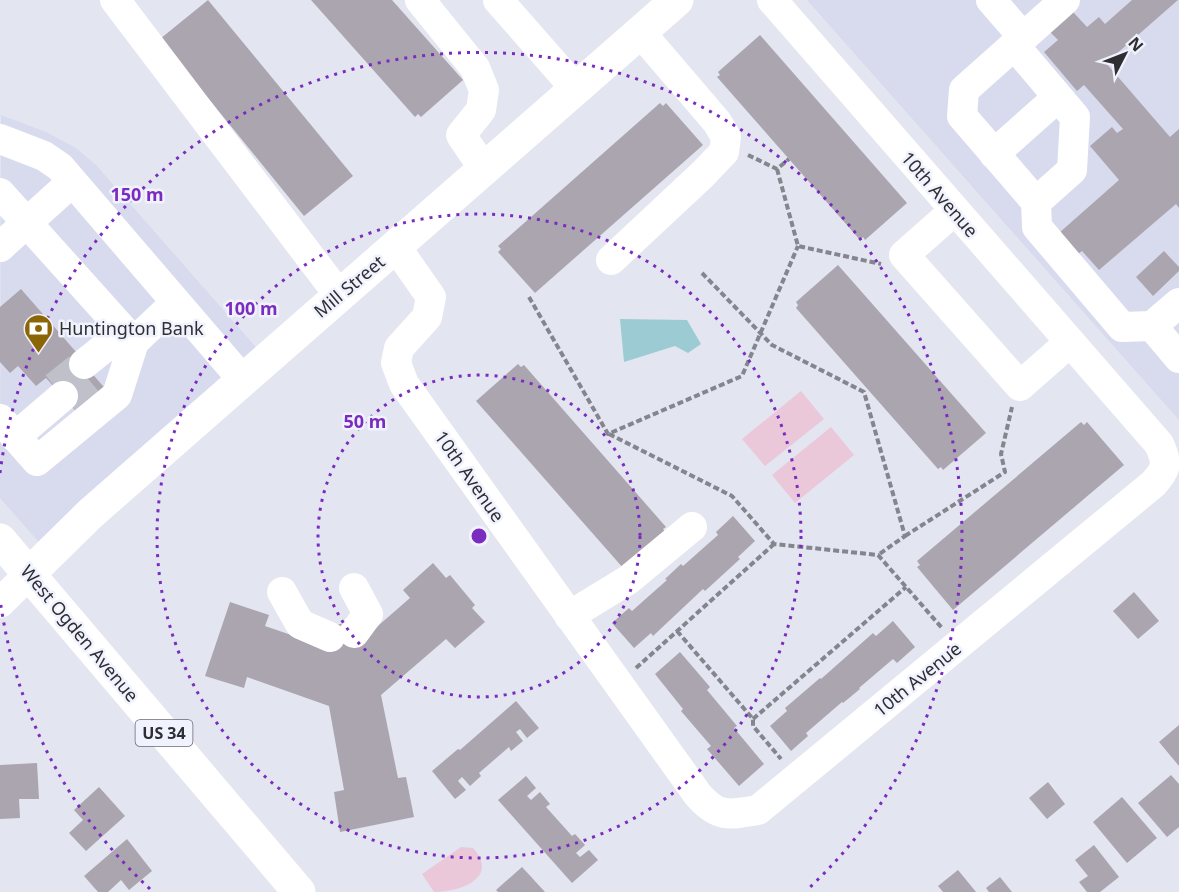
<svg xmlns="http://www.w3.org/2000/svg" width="1179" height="892" font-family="'Noto Sans',sans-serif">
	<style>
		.built { fill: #d8dbee }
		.green { fill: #ebc7da }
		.water { fill: #9dcbd4 }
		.building { fill: #aba5af }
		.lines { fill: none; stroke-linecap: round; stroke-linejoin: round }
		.minor-tunnel { stroke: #bfc0ca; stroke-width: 30; stroke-dasharray: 30 15; stroke-linecap: butt }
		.path { stroke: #84858d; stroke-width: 4; stroke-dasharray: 6 3; stroke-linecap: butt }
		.minor { stroke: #fff; stroke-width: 30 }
		.major { stroke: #fff; stroke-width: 33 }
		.ring { fill: none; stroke: #7b2cbf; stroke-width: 3; stroke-dasharray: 3 6 }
		.labels { text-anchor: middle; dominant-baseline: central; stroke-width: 5; stroke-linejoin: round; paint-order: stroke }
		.shield { fill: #f0f2fe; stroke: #686970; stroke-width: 1.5 }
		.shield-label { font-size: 16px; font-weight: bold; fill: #2e2e33 }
		.street-label { font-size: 18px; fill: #2e2e33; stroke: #f0f2fe }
		.poi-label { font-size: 18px; fill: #2e2e33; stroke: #f0f2fe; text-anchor: start }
		.centre { fill: #7b2cbf; stroke: #f0f2fe; stroke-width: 3 }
		.ring-label { font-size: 18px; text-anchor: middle; font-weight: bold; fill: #7b2cbf; stroke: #f0f2fe; stroke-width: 5; stroke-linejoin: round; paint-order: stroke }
	</style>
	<rect width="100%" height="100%" fill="#e3e5f0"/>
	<!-- built -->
	<path class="built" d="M807 0H1179V420Z
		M1 115 46 132 76 148 96 165 262 354 45 549 0 498Z"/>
	<!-- green -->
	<path class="green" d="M801 391 824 419 765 466 742 439Z
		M831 427 854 455 795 503 772 475Z
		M461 847 473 848C500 878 460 892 434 892L422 874Z"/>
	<!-- water -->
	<path class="water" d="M620 319 687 320 701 344 688 353 675 346 624 362Z"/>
	<!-- building -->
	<path class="building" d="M208 0 353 176 304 216 160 39Z
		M311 0H392L463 80 421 117 418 114 415 117Z
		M1132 0H1178L1106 63 1170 137 1179 129V208L1176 204 1099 270 1082 251 1078 254 1059 233 1119 180 1090 146 1112 127 1117 133 1123 129 1084 85 1077 91 1044 52 1058 40 1050 32 1073 12 1087 27 1099 17 1105 24Z
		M760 35 907 203 865 240 863 237 860 240 717 77 720 75 718 72Z
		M660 103 663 106 666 103 703 145 535 293 498 252 501 249 498 246Z
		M1164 251 1179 267V271L1153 296 1136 277Z
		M838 265 986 433 943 470 941 467 938 469 796 308 798 305 796 302Z
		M21 289 77 353 75 354 109 393 82 418 46 378 36 386 18 366 10 373 0 362V307Z
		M518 364 521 367 524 365 666 527 663 529 666 533 624 569 476 401Z
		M1081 422 1084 425 1087 422 1124 465 953 610 917 567 920 565 917 561Z
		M733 516 755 541 738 557 740 559 705 591 703 589 653 636 651 633 634 648 612 623 629 608 632 611 667 580 665 579 681 564 683 566 718 535 716 532Z
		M433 563 446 578 450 575 475 605 472 608 485 622 455 648 446 639 381 695 398 778 406 777 414 817 340 832 334 792 344 790 329 706 247 677 244 688 205 676 230 602 269 615 265 626 332 649 329 626 352 622 356 645 410 598 403 590Z
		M1134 592 1159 621 1138 639 1113 611Z
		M893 621 915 647 897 663 893 659 859 688 860 689 843 703 842 702 806 733 808 736 791 751 770 726 787 711 785 708 820 678 821 679 873 633 876 636Z
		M680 652 710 687 707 690 737 726 734 728 764 764 739 786 707 749 711 746 681 711 683 709 655 674Z
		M516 701 539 728 527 738 520 729 516 732 523 741 511 751 509 747 479 773 481 776 470 786 462 777 458 781 466 790 455 799 432 771 458 749 460 750Z
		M1179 725V766L1159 742Z
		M37 763 39 799H19L20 818 0 819V765Z
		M1171 775 1179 784V827L1167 837 1138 803Z
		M526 776 536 788 527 796 531 800 540 792 550 804 546 807 572 836 575 834 585 845 576 853 580 857 589 850 598 860 572 883 498 800Z
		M1048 782 1065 804 1047 819 1029 798Z
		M99 787 125 816 86 851 69 833 83 820 74 810Z
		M1122 797 1157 838 1127 863 1093 822Z
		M127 839 152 871 129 890 121 880 108 892H98L84 876Z
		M1094 845 1119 877 1100 892H1087L1079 882 1088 876 1075 860Z
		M522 867 545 892H498L496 890Z
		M958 870 976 892H943L938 886Z
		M1000 877 1012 892H989L986 888Z"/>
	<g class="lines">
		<!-- minor-tunnel -->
		<path class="minor-tunnel" d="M55 387 84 364
			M70 404 98 380"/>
		<!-- path -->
		<path class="path" d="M748 155 777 169 789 159
			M777 169 798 246 881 264
			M702 273 772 345 864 392 905 536 878 555
			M529 297 608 434 742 376 798 246
			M609 434 732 496 774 544 878 555 942 628
			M905 536 1005 472 1001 454 1012 407
			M677 631 753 719V726L781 759
			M636 668 774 544
			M753 719 906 587"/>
		<!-- minor -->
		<path class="minor" d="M115 0 339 295
			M420 0 475 68 484 90 481 110 461 135 484 169
			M498 0 576 89
			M991 0 1023 37
			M1014 45 1075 117 1072 170 1036 202 962 116 964 90C998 60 1031 30 1065 0
			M0 139 44 156 60 167 242 379
			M994 154 1058 97
			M0 193 134 342 175 303
			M1036 202 1037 227 1122 327 1152 326 1179 303
			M955 210 904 255 1020 386 1070 342
			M0 247 72 182
			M396 247 431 297 427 317 399 348 396 363 404 384 698 795C718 818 729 815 758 810L1153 484C1167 469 1168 463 1159 444L772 0
			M611 260 703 174 724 152 726 137 717 122 640 32
			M1152 326 1179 358
			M84 364 114 340 134 342
			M0 419 37 461 117 395 134 342
			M15 437 63 396
			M354 588 368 614 354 633
			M282 592 300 624 330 637
			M0 603 30 573
			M569 616 628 580 692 527"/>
		<!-- major -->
		<path class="major" d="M0 540 299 892
			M30 573 90 514 677 0"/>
	</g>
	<!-- distance rings -->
	<g class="ring">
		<circle cx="479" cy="536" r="161"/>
		<circle cx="479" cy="536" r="322"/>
		<path d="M150 889A483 483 0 0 1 0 599M0 473A483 483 0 1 1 808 889"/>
	</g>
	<!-- icons -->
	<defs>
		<symbol id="bank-pin" viewBox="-11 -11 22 30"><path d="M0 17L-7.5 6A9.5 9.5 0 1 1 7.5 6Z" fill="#8b6606" stroke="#f0f2fe"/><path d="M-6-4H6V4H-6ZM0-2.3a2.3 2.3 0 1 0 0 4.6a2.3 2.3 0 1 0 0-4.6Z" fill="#fff"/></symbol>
	</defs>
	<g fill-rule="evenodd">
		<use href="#bank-pin" x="22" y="312" width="33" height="45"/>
	</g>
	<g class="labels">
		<!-- shield labels -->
		<rect class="shield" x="135.5" y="720" width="57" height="26" rx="4.5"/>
		<g class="shield-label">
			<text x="164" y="733">US 34</text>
		</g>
		<!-- street labels -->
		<g class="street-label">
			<text transform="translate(940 194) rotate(49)">10th Avenue</text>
			<text transform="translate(349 286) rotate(-40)">Mill Street</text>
			<text transform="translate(470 476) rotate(55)">10th Avenue</text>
			<text transform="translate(80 633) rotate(50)">West Ogden Avenue</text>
			<text transform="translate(917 679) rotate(-39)">10th Avenue</text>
		</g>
		<!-- poi labels -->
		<g class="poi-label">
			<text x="59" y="328">Huntington Bank</text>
		</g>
	</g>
	<circle cx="479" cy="536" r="9" class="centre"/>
	<g class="ring-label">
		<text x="137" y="201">150 m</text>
		<text x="251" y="315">100 m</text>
		<text x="365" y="428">50 m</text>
	</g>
	<!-- north arrow -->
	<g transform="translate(1125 54) rotate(48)" stroke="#f0f2fe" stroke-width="4.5" paint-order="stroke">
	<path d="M0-4.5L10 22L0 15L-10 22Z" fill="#2e2e33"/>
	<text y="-9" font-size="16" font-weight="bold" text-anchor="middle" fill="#2e2e33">N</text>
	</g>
</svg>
